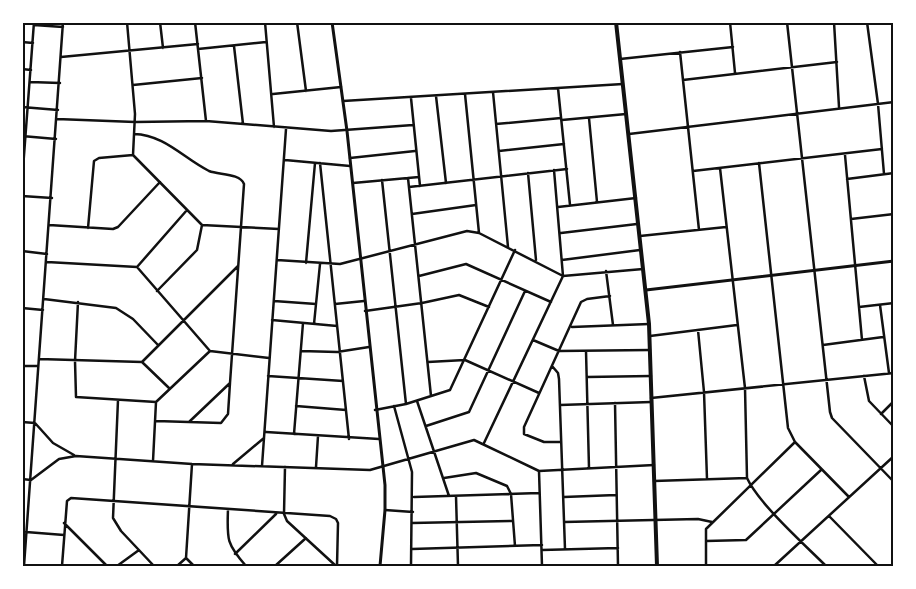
<svg xmlns="http://www.w3.org/2000/svg" width="916" height="589" font-family="Manrope,sans-serif">
	<style>
		.lines { fill: none; stroke-linecap: round; stroke-linejoin: round }
		.minor { stroke: #111; stroke-width: 2.5 }
		.tertiary { stroke: #111; stroke-width: 3 }
		.secondary { stroke: #111; stroke-width: 4 }
		.neatline { fill: none; stroke: #111; stroke-width: 2 }
	</style>
	<rect width="100%" height="100%" fill="#fff"/>
	<g class="lines">
		<!-- minor -->
		<path class="minor" d="M160 22 163 48
			M195 22 206 121
			M265 22 274 127
			M297 22 306 91
			M730 22 735 73
			M787 22 830 412 832 418 894 482
			M834 22 839 107
			M867 22 878 104 884 174
			M34 25 63 27
			M22 42 33 43
			M234 46 243 124
			M198 49 266 42
			M680 52 699 230
			M61 57 198 44
			M620 59 733 47
			M22 69 31 70
			M683 80 837 62
			M30 82 60 83
			M133 85 202 78
			M558 88 570 205
			M493 92 508 247
			M273 94 341 87
			M465 94 479 233
			M436 96 446 183
			M411 98 420 186
			M343 101 623 84
			M22 107 58 110
			M589 118 597 202
			M57 119 135 122 206 121 331 131 413 125
			M562 120 626 114
			M496 124 561 118
			M134 134C165 135 183 158 209 171 219 175 240 173 244 184L230 383 189 422
			M629 134 894 102
			M22 136 56 139
			M499 151 564 144
			M133 155 202 225 279 229
			M845 155 862 340
			M350 158 415 151
			M285 160 350 166
			M320 163 349 439
			M759 163 788 428 795 442 849 497
			M720 168 745 388 747 478C759 504 804 544 826 566
			M693 171 882 149
			M528 173 536 260
			M408 178 431 396
			M847 179 894 173
			M382 180 406 404
			M22 182 34 22
			M353 183 419 177
			M409 187 567 169
			M22 196 52 198
			M558 207 636 198
			M412 214 476 205
			M851 219 894 214
			M49 225 113 229 118 227 160 182
			M88 228 94 161 99 158 133 155 135 114 127 22
			M561 233 637 224
			M640 236 726 227
			M22 251 47 254
			M277 260 340 264 467 231 479 233 563 276 643 269
			M562 260 640 250
			M47 262 137 267 187 210
			M306 263 315 163
			M137 267 210 351 269 358
			M606 271 613 325
			M419 276 466 264 551 302
			M157 291 197 250 202 225
			M44 299 116 308 133 319 158 345
			M274 301 316 304
			M78 302 75 361 76 397 156 402
			M335 304 364 301
			M880 305 889 373
			M859 307 894 303
			M22 308 43 310
			M365 311 422 303 459 295 489 307
			M272 320 337 326
			M314 324 320 264
			M572 327 649 324
			M698 330 704 392 707 479
			M650 336 737 325
			M533 340 559 351 650 350
			M823 345 883 337
			M301 351 337 352 369 347
			M586 351 589 468
			M39 359 142 362 238 266
			M142 362 169 388
			M428 362 465 360 539 393
			M22 366H38
			M552 366 558 373 559 379 565 549
			M268 376 343 381
			M864 376 869 401 894 427
			M587 377 651 376
			M651 398 894 373
			M118 400 113 518 121 531 154 566
			M417 401 449 496
			M615 403 618 566
			M560 405 651 402
			M296 406 346 410
			M394 406 412 472 411 566
			M375 410 406 404 450 390 515 250
			M881 414 894 401
			M156 421 221 423 228 414 230 383
			M22 422 35 423 53 443 74 455
			M426 426 469 412 525 291
			M266 432 379 439
			M294 434 303 323
			M561 442H544L524 434V427L581 302 587 299 610 296
			M484 443 563 276 554 170
			M153 461 156 402 210 351
			M233 464 264 438
			M262 466 286 129
			M285 467 284 514 287 521 336 566
			M316 467 318 436
			M539 471 542 566
			M444 478 476 473 507 486 511 494 515 546
			M22 479 31 480 59 459 76 456 192 464 370 470 474 440 539 471 654 465
			M654 481 747 478
			M456 496 458 566
			M414 497 539 493
			M564 497 616 495
			M228 509C227 539 226 543 246 566
			M385 510 413 512
			M829 516 878 566
			M564 522 698 519 712 522
			M64 523 107 566
			M412 523 513 521
			M26 532 64 535
			M706 541 746 540 821 470
			M412 549 542 545
			M542 550 618 548
			M235 554 276 514
			M186 558 194 566
			M24 566 63 22
			M62 566 67 501 71 498 330 516 336 519 338 523 337 566
			M117 566 139 550
			M177 566 186 558 192 464
			M275 566 306 538
			M706 566V529L795 442
			M774 566 894 456"/>
		<!-- tertiary -->
		<path class="tertiary" d="M332 22 347 131 385 485V510L380 566
			M646 290 894 261"/>
		<!-- secondary -->
		<path class="secondary" d="M616 22 649 324 657 566"/>
	</g>
	<!-- border -->
	<rect width="916" height="589" fill="none" stroke="#ffffff" stroke-width="48"/>
	<rect x="24" y="24" width="868" height="541" class="neatline"/>
</svg>
